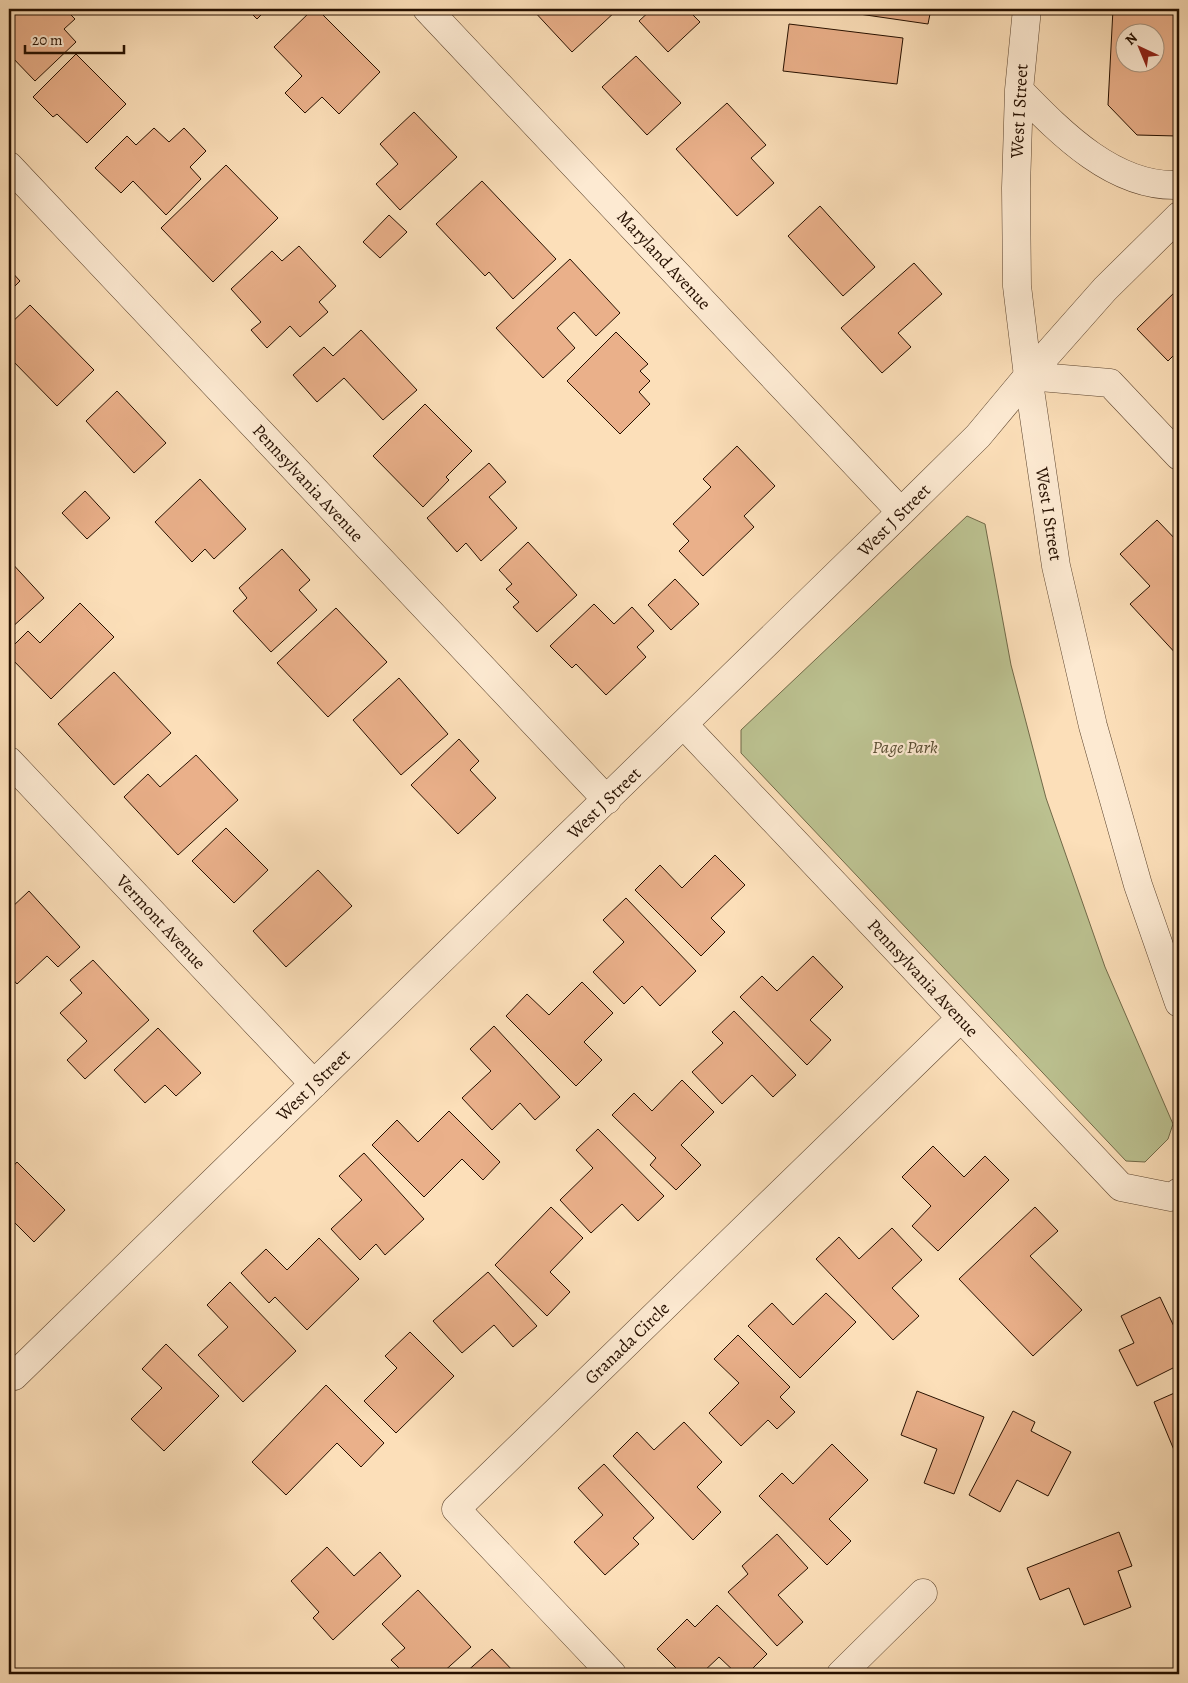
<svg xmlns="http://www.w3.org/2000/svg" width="1188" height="1683" font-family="Alegreya,serif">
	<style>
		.green { fill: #bcc291; stroke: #716948 }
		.building { fill: #eab08a; stroke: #261000; fill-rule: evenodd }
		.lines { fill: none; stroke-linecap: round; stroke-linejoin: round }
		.minor-casing { stroke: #5c442e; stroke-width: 29 }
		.tertiary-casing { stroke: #5c442e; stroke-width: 29 }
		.minor { stroke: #fdead2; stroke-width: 28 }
		.tertiary { stroke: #fdead2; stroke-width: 28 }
		.labels { text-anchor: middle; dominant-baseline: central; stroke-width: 4.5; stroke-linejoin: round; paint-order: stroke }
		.street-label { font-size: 18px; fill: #261000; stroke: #fdead2 }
		.park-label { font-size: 18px; font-style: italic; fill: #5a4e33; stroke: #fdead2 }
	</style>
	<rect width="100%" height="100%" fill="#fcdfb9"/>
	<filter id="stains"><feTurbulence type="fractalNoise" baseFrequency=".004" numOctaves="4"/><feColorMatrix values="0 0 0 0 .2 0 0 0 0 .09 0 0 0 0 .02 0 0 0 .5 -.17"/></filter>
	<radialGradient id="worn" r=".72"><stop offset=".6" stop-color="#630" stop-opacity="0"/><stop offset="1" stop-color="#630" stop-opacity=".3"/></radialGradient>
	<!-- green -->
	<path class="green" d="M967 516 985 524 1011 665 1046 798 1105 967 1173 1124 1168 1139 1145 1162 1126 1161 741 753V730Z"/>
	<!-- building -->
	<path class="building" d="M14 9H65L75 19 64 29 76 42 35 81 9 54V13Z
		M247 9H267L257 19Z
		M313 9H317L380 72 339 114 322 97 305 113 285 93 302 76 274 47Z
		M532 9H616L617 10 572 52Z
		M652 9H687L700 22 668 52 639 21Z
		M860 9H931L928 24 859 14Z
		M1113 9H1179V133L1177 136 1137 135 1108 105ZM1126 32H1156V62H1126Z
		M789 24 903 38 897 84 783 71Z
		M76 54 126 104 87 143 57 114 53 117 33 97Z
		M636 56 681 103 647 135 602 87Z
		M727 103 766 145 751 158 774 183 737 216 676 149Z
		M414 112 457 157 400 210 376 184 398 164 380 144Z
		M154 128 169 142 184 128 206 151 190 167 201 179 166 215 133 181 121 193 95 168 127 136 136 145Z
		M226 165 278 218 213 282 161 228Z
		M482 181 556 259 513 299 489 272 485 276 436 224Z
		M820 206 875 267 843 296 788 236Z
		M389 215 407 232 380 258 363 242Z
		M299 246 336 286 319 302 328 312 300 337 290 326 267 348 251 330 261 322 231 289 272 251 282 261Z
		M570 259 620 313 596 336 574 312 557 328 575 348 543 378 496 328Z
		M914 263 942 294 898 333 911 347 882 373 841 328Z
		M9 269 20 281 9 292Z
		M1179 288V350L1168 361 1137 329Z
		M30 305 94 370 57 406 9 357V325Z
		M361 330 417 390 383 420 344 378 317 402 293 375 324 347 333 356Z
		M616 332 648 364 640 371 650 381 639 392 650 404 620 434 567 381Z
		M117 391 166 443 134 473 86 421Z
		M425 404 472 451 446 477 449 480 423 507 373 456Z
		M737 446 775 486 744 516 754 527 703 576 679 551 689 541 673 524 711 487 703 479Z
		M489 463 506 482 489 497 517 528 481 561 466 543 457 552 427 518Z
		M200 479 246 529 214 559 205 549 192 562 155 522Z
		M85 491 110 518 87 539 62 513Z
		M1157 520 1179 543V657L1130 604 1150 586 1120 554Z
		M528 542 577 595 537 632 513 607 519 602 506 589 512 584 499 570Z
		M282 549 310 580 299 590 317 610 271 652 233 611 247 598 239 588Z
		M9 560 44 598 9 630Z
		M675 579 699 604 671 630 648 605Z
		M80 603 114 637 51 699 9 656V650L28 631 40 643Z
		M594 604 614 624 632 607 654 631 637 647 646 657 606 695 576 664 572 668 550 646Z
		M336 608 387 662 328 717 277 663Z
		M114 672 171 733 114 785 58 724Z
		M399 678 448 734 401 775 353 720Z
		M459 739 479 761 470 770 496 798 458 834 411 785Z
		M196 755 238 800 178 855 124 797 148 774 160 787Z
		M226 828 268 870 234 903 192 861Z
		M715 855 745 885 711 918 725 932 701 956 635 890 660 865 682 888Z
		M318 870 352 906 286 967 253 931Z
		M29 891 80 947 58 967 47 956 17 984 9 975V946L11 944 9 941V910Z
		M626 898 696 971 660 1006 642 986 624 1004 593 972 624 942 603 920Z
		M813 956 843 987 810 1020 831 1040 807 1065 740 997 762 976 777 991Z
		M93 960 149 1020 85 1079 67 1060 87 1041 60 1013 82 993 70 980Z
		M582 982 613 1013 584 1042 602 1060 576 1086 506 1016 527 994 549 1015Z
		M734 1011 796 1075 773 1097 752 1075 722 1104 692 1072 723 1043 712 1032Z
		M494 1026 560 1097 535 1120 520 1103 492 1130 462 1098 491 1071 470 1049Z
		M158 1028 201 1073 176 1096 165 1085 145 1103 114 1070Z
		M682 1080 714 1112 681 1145 701 1165 676 1190 650 1165 656 1158 612 1115 634 1093 652 1111Z
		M449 1111 500 1162 483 1180 462 1159 424 1197 372 1145 397 1120 418 1142Z
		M598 1129 664 1196 638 1221 622 1204 591 1233 560 1200 593 1168 576 1150Z
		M933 1146 964 1177 985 1156 1009 1180 938 1251 912 1226 931 1206 902 1177Z
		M364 1153 424 1219 385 1255 376 1244 360 1260 331 1229 362 1200 339 1176Z
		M17 1162 65 1210 34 1242 9 1217V1171Z
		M551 1207 583 1238 550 1272 570 1292 547 1316 495 1265Z
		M1035 1207 1058 1231 1030 1256 1082 1310 1033 1356 959 1279Z
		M892 1228 922 1260 892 1288 919 1316 893 1340 816 1259 839 1237 859 1259Z
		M319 1238 359 1279 307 1330 275 1297 269 1303 241 1273 266 1249 287 1270Z
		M488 1272 537 1326 513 1347 494 1325 462 1353 433 1321Z
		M230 1282 296 1351 243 1402 198 1355 228 1327 207 1305Z
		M826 1293 856 1322 800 1378 748 1326 772 1303 793 1325Z
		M1160 1297 1179 1337V1365L1137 1386 1119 1350 1134 1343 1121 1316Z
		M410 1332 454 1376 396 1433 364 1401 397 1368 385 1356Z
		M738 1335 790 1387 780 1397 795 1412 777 1429 768 1420 741 1446 709 1413 739 1383 714 1359Z
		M166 1344 219 1396 164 1451 131 1419 162 1388 142 1369Z
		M326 1385 384 1443 361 1467 337 1443 286 1495 252 1462Z
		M917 1391 984 1417 954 1494 924 1483 937 1449 901 1435Z
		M1179 1391V1462L1154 1402Z
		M1013 1411 1035 1422 1031 1431 1071 1452 1048 1496 1017 1480 1000 1512 969 1495Z
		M684 1422 722 1462 697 1487 721 1512 693 1540 613 1456 637 1432 654 1450Z
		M832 1444 868 1480 829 1519 851 1541 827 1565 759 1496 782 1473 793 1484Z
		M604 1464 654 1518 633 1538 639 1544 605 1575 574 1542 603 1515 578 1488Z
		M1119 1532 1132 1566 1118 1571 1131 1607 1084 1625 1069 1588 1040 1600 1027 1568Z
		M777 1534 808 1568 778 1595 803 1622 777 1646 728 1592 748 1574 742 1566Z
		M327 1547 354 1576 380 1552 401 1576 333 1640 313 1618 319 1612 291 1581Z
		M418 1590 471 1647 441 1674H429L425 1670 421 1674H405L391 1660 405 1648 382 1624Z
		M717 1605 767 1654 747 1674H737L719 1657 701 1674H682L657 1649 687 1619 695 1627Z
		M492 1649 516 1674H464Z"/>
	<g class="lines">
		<defs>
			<path id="minor" d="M427 9 901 512
				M9 166 607 800
				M1028 376 1110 383 1179 456
				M684 725 1121 1187 1171 1197 1179 1192
				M9 761 314 1084
				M9 1370 14 1376 901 512 978 436 1028 376 1105 289 1179 216
				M612 1674 456 1509 961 1018
				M841 1674 923 1593"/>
			<path id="tertiary" d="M1027 9 1019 90 1016 188 1017 286 1028 376 1056 566 1093 726 1138 885 1179 1003
				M1019 90C1061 133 1114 188 1179 185"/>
		</defs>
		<!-- minor casing -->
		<use href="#minor" class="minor-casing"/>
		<!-- tertiary casing -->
		<use href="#tertiary" class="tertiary-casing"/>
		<!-- minor -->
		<use href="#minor" class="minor"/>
		<!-- tertiary -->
		<use href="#tertiary" class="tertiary"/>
	</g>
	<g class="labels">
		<!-- street labels -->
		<g class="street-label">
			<text transform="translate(1019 111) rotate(-87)">West I Street</text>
			<text transform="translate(664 260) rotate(47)">Maryland Avenue</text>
			<text transform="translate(308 483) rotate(47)">Pennsylvania Avenue</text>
			<text transform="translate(1049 514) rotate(81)">West I Street</text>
			<text transform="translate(894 520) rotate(-45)">West J Street</text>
			<text transform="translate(604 803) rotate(-44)">West J Street</text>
			<text transform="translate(161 922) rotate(47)">Vermont Avenue</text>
			<text transform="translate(923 978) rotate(47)">Pennsylvania Avenue</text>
			<text transform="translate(313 1085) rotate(-44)">West J Street</text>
			<text transform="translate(627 1343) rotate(-44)">Granada Circle</text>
		</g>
		<!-- park labels -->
		<g class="park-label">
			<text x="905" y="747">Page Park</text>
		</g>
	</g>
	<!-- margin -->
	<rect width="1188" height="1683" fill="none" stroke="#fcdfb9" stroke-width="30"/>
	<rect x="10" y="10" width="1168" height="1663" fill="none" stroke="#261000" stroke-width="2.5"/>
	<rect x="15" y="15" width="1158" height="1653" fill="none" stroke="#261000"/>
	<!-- north arrow -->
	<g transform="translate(1140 48) rotate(316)"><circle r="24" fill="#fdead2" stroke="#a7937e"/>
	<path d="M0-4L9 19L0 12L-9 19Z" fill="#8f2418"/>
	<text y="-8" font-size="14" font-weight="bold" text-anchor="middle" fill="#261000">N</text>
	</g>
	<!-- scale -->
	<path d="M25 45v8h99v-8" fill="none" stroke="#261000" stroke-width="2.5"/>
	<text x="32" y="45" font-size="15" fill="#261000" stroke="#fdead2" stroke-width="4" paint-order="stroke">20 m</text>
	<rect width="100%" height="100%" filter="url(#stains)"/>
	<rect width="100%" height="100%" fill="url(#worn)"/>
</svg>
